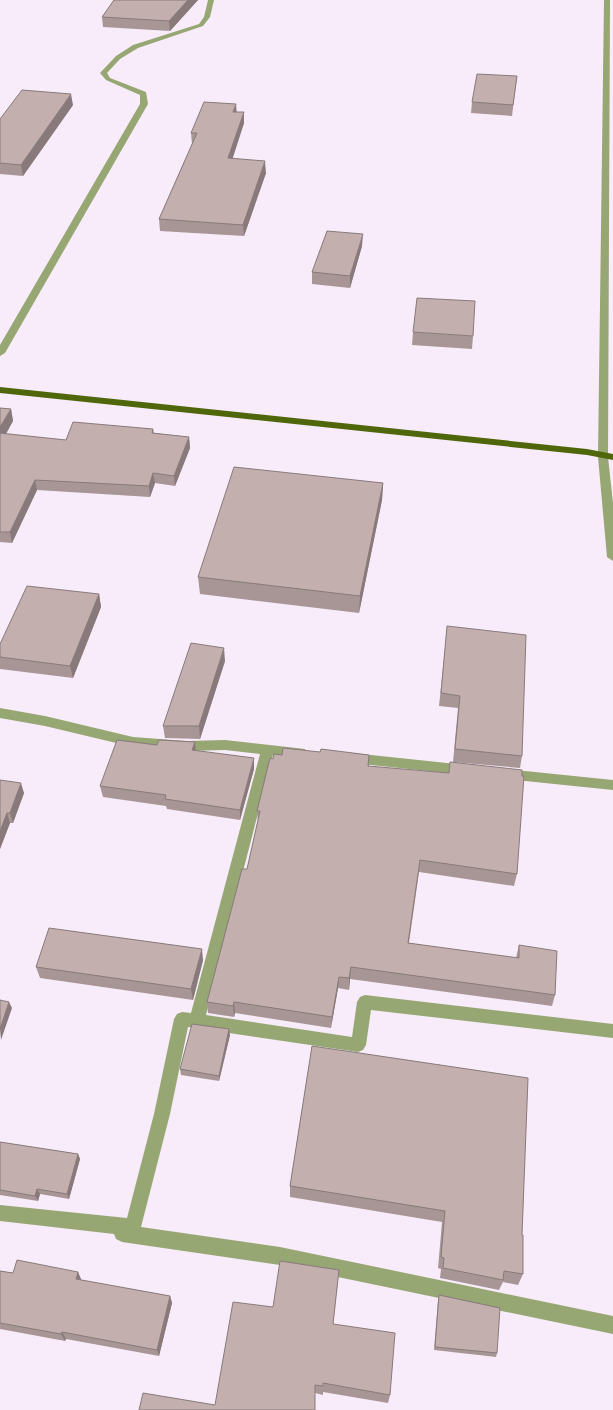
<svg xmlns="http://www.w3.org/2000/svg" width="613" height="1410" font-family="Mulish,sans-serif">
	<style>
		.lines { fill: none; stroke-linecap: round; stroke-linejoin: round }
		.minor { fill: #96a773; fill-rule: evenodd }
		.major { fill: #50660a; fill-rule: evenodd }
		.wall { fill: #a89696 }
		.shaded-wall { fill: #887a7a }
		.building { fill: #c3afae; stroke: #887a7a }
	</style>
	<rect width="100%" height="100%" fill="#f9ecfa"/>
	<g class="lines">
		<!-- minor -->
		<path class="minor" d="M208 0H214L210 17 203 26 138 48 120 59 107 73 110 78 146 92 148 104 5 353 0 356V345L140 104V95L106 80 100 73 116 56 133 45 199 24 204 17Z
			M604 0H610L608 457 613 503V561L607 557 598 457Z
			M0 708 45 716 133 737 187 741 225 740 305 749 306 753 305 757 300 758 273 755 206 1015 352 1037 357 1002 360 997 365 995 613 1024V1038L371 1010 366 1045 363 1050 358 1052 188 1027 170 1114 141 1227 280 1247 613 1316V1334L280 1265 122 1242 116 1239 114 1234 0 1221V1205L127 1218 154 1114 174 1019 177 1014 182 1012 191 1013 260 754 225 750 187 751 133 747 45 726 0 718Z
			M352 753 466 765 471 766 473 770 471 774 466 775 352 763 347 762 346 758 347 754Z
			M506 769 613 780V790L506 779 501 778 499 774 501 770Z"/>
		<!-- major -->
		<path class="major" d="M0 387 587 449 613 454V460L587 455 0 393Z"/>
	</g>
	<!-- wall -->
	<path class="wall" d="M114 0H198L170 31 103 27 102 17Z
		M517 76 512 116 471 113 472 102Z
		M73 105 23 176 0 174V119Z
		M237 112 244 123 232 158 266 173 244 236 160 231 159 219 192 144 191 133Z
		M362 246 350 288 312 284V272Z
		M413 332 473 336 472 349 412 345Z
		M0 408 11 409 13 421 6 434 66 440 153 429 154 433 189 437 190 448 175 486 155 483 150 497 37 490 12 543 0 542Z
		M383 483 382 500 359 613 200 594 198 577Z
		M99 594 101 607 73 678 0 669V644Z
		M446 639 522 756 520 768 453 762 458 708 439 706Z
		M225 661 200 739 165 738 163 726Z
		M196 750 254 769 240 820 167 809 166 806 103 797 100 786Z
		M320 752 369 755V766L517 874 514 886 419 872 409 943 516 958 519 945 555 995 552 1006 350 979 349 990 338 988 331 1028 235 1013 234 1017 208 1013 207 1002 247 869 258 823 257 811 273 759 282 755Z
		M0 780 24 793 13 823H10L0 849Z
		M203 960 193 1000 40 978 36 967Z
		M230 1035 219 1081 181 1075 180 1069Z
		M312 1046 522 1235 523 1274 518 1285 503 1282 499 1290 440 1278 441 1269 438 1268 442 1222 290 1197V1186Z
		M0 1142 78 1154 80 1159 69 1199 40 1194 38 1201 0 1195Z
		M339 1270 333 1324 390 1395 388 1403 323 1392V1395L315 1393 215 1405 273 1307Z
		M0 1271 13 1273 78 1272 81 1280 170 1296 172 1303 159 1356 66 1339 65 1341 0 1329Z
		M439 1295 497 1353 496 1357 434 1350 438 1300Z"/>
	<!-- shaded-wall -->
	<path class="shaded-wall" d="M188 0H198L170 31 169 21Z
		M71 94 73 105 23 176 21 165Z
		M236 104 237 115 233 112Z
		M244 112V123L229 170 228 158Z
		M265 161 266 173 244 236 243 225Z
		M363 234 362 246 350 288V276Z
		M11 409 13 421 0 444V427Z
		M189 437 190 448 175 486 174 476Z
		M153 473 155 483 150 497 149 486Z
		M35 480 37 490 12 543 10 532Z
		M383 483 382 500 359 613 360 596Z
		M99 594 101 607 73 678 70 666Z
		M224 648 225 661 200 739 199 726Z
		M195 742 196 753 192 750Z
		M254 758V769L240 820V810Z
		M21 783 24 793 13 823 10 813Z
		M7 813 10 823 0 849V831Z
		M202 949 203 960 193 1000 191 989Z
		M351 967 350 979 349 990V978Z
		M339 977 338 988 331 1028 332 1017Z
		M9 1002 12 1008 1 1040 0 1029Z
		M234 1002 235 1013 234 1017 233 1006Z
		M229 1029 230 1035 219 1081V1076Z
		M78 1154 80 1159 69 1199 67 1194Z
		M37 1189 40 1194 38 1201 35 1196Z
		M78 1272 81 1279 80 1286 76 1279Z
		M170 1296 172 1303 159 1356 157 1350Z
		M62 1332 66 1339 65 1341 61 1334Z"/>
	<!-- building -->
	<path class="building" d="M114 0H188L169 21 102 17Z
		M477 74 517 76 513 105 472 102Z
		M22 90 71 94 21 165 0 163V119Z
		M204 102 236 104 233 112H244L228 158 265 161 243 225 159 219 197 133H191Z
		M327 231 363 234 350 276 312 272Z
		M417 298 475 301 473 336 413 332Z
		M0 408 11 409 0 427Z
		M73 422 153 429 152 433 189 437 174 476 153 473 149 486 35 480 10 532H0V433L66 440Z
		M234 467 383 483 360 596 198 577Z
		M27 586 99 594 70 666 0 657V644Z
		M447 626 526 635 522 756 455 749 460 696 441 693Z
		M191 643 224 648 199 726H163Z
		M117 740 157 745 159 740 195 742 192 750 254 758 240 810 165 799 166 795 100 786Z
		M283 748 320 752 321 749 369 755 368 766 449 773 450 762 522 770V776H524L517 874 420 860 408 943 519 958V945L557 951 555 995 351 967 349 978 339 977 332 1017 234 1002 233 1006 207 1002 242 869H247L260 811H257L270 758 273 759 274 754 282 755Z
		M0 780 21 783 10 813H7L0 831Z
		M49 928 202 949 191 989 36 967Z
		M0 1000 9 1002 0 1029Z
		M192 1024 229 1029 219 1076 180 1069Z
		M312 1046 528 1078 522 1235H523V1274L504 1271 503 1280 443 1268 444 1258 441 1257 445 1211 290 1186Z
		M0 1142 78 1154 67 1194 37 1189 35 1196 0 1190Z
		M17 1260 78 1272 76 1279 170 1296 157 1350 62 1332 61 1334 0 1323V1271L13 1273Z
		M280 1261 339 1270 333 1324 395 1333 390 1395 323 1383V1386L315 1385V1410H139L143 1393 215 1405 233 1302 273 1307Z
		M439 1295 500 1308 497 1353 435 1347Z"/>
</svg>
